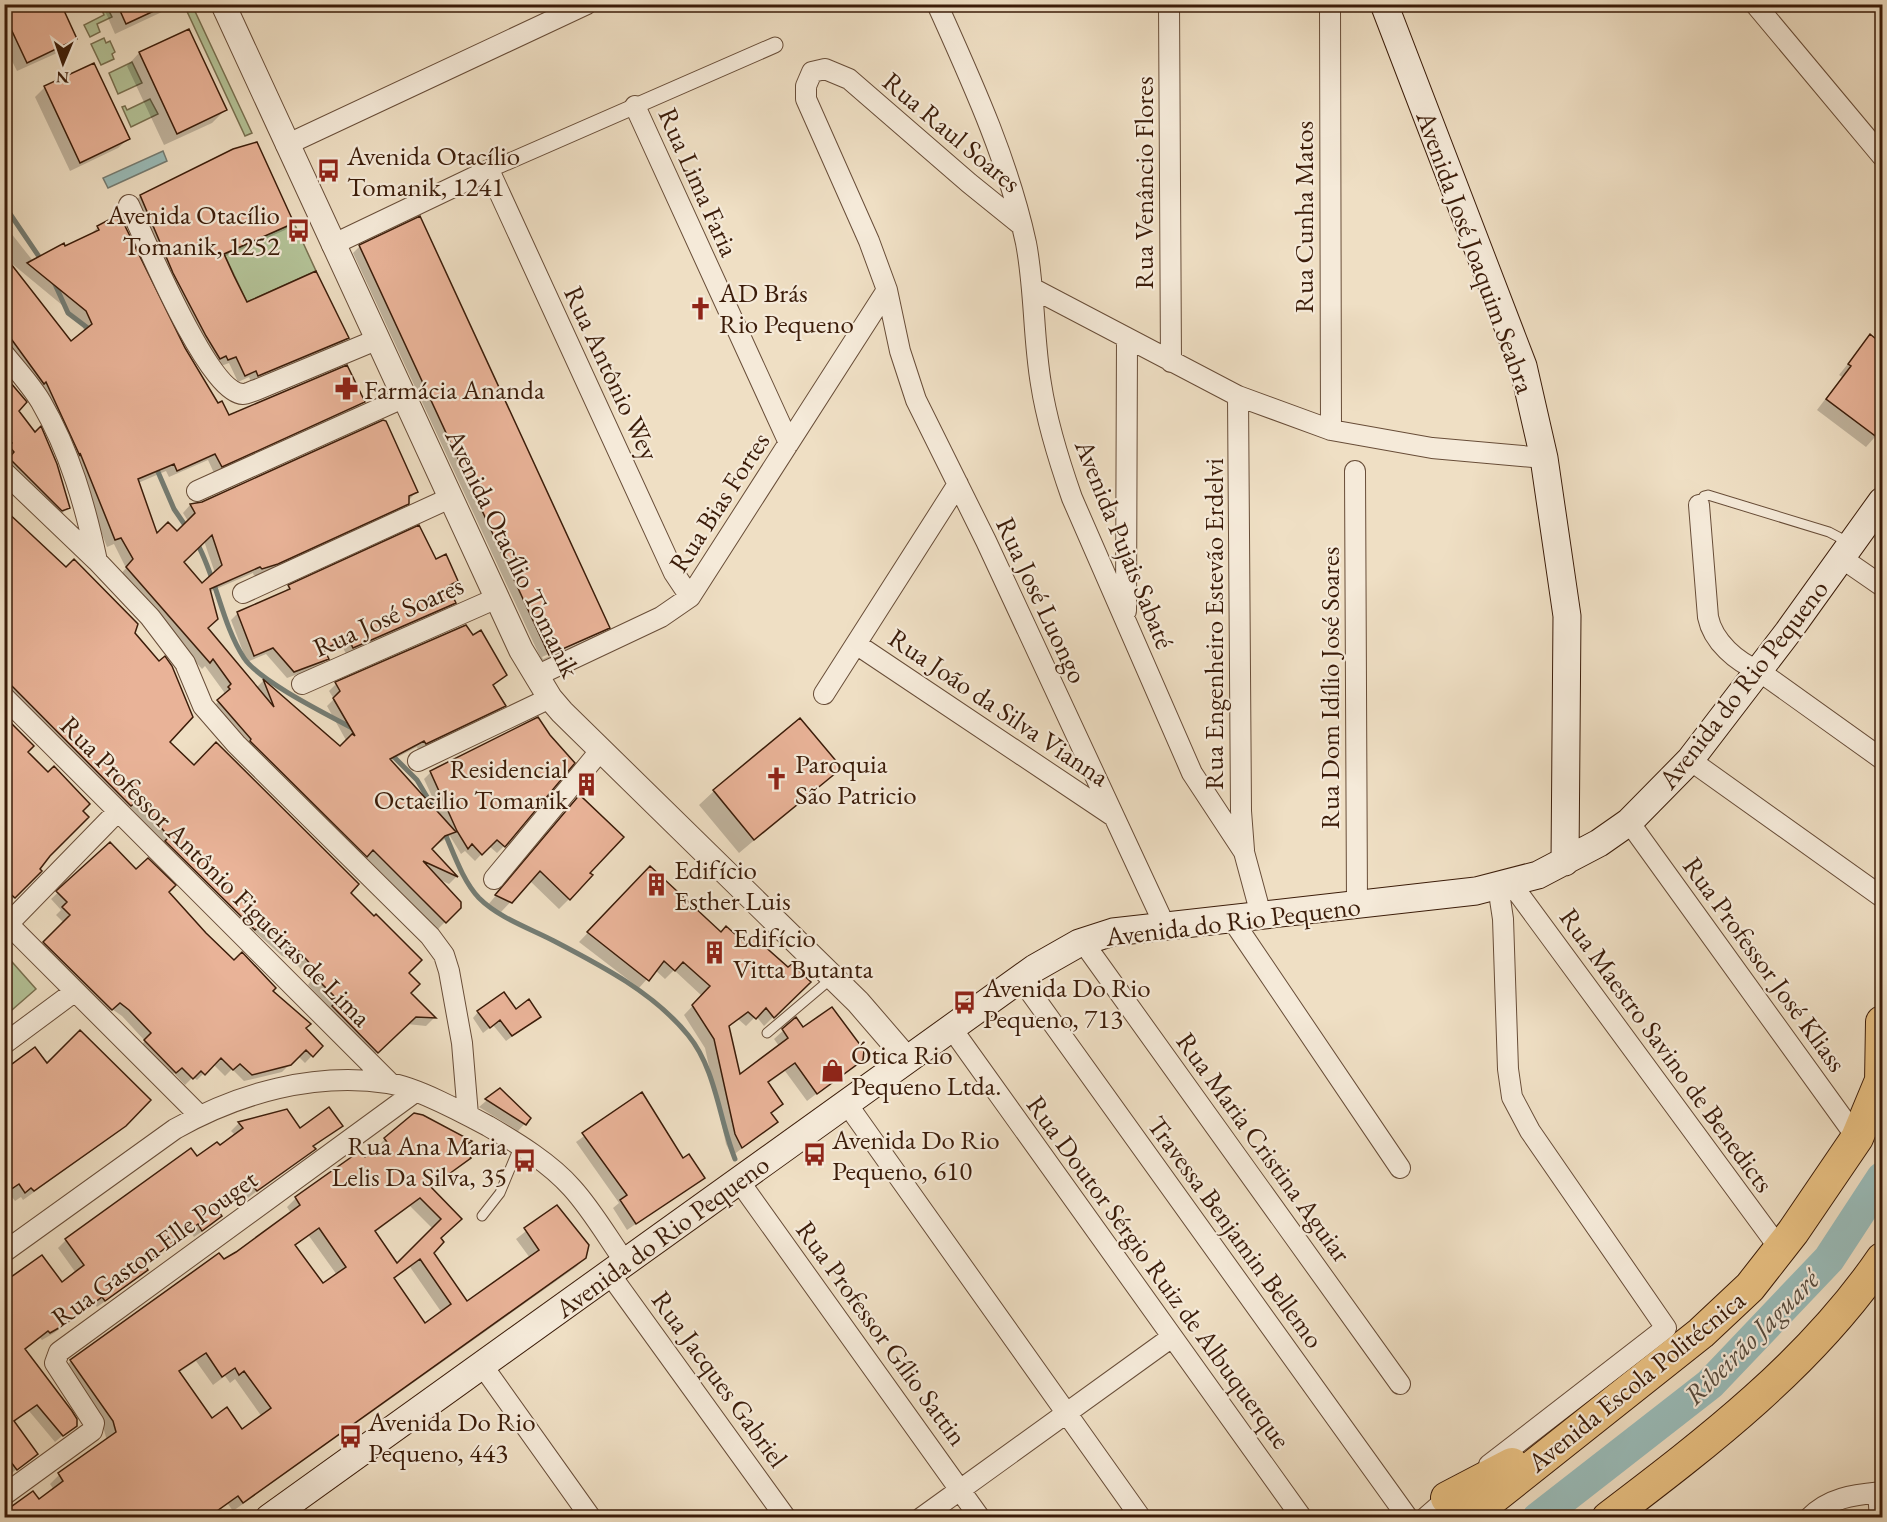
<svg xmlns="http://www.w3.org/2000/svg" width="1887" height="1522" font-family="'EB Garamond',serif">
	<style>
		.green { fill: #b4c398; stroke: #787050; stroke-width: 1.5 }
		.water { fill: #9abcb9; stroke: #747c73; stroke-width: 1.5 }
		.shadow { fill: #0003; fill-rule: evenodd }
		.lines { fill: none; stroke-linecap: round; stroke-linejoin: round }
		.stream { stroke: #747c73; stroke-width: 5 }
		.river { stroke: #9abcb9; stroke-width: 32 }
		.building { fill: #e9b398; stroke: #3b1c09; stroke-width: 1.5; fill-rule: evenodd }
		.service-casing { stroke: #684d38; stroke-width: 11 }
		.pedestrian-casing { stroke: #684d38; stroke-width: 17 }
		.minor-casing { stroke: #684d38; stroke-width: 22 }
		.tertiary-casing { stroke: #684d38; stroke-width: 26 }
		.secondary-casing { stroke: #3b1c09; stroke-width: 29 }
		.trunk-casing { stroke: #3b1c09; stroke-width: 34 }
		.service { stroke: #f5ead9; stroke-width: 9 }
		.pedestrian { stroke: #f5ead9; stroke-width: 15 }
		.minor { stroke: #f5ead9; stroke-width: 20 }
		.tertiary { stroke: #f5ead9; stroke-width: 24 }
		.secondary { stroke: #f5ead9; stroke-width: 27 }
		.trunk { stroke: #e8c082; stroke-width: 32 }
		.labels { text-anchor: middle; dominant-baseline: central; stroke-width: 4.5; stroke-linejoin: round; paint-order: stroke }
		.street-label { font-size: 27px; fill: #3b1c09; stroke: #f5ead9 }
		.poi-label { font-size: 27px; fill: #3b1c09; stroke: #f5ead9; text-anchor: start }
		.water-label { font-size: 28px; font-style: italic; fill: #584c3e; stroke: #f5ead9 }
	</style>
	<rect width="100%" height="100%" fill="#efdfc4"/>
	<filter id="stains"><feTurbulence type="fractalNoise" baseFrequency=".00333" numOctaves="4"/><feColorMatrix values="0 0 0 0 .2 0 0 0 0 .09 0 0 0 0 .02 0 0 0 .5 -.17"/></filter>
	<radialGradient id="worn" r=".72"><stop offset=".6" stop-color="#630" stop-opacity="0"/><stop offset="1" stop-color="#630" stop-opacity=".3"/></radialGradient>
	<!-- green -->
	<path class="green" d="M100 5H106L112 17 97 24 100 32 90 37 84 25 104 15Z
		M184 5H192L252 133 245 136Z
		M104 38 106 43 110 41 115 52 112 54 114 59 101 65 91 44Z
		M132 62 142 83 118 94 109 73Z
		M150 99 158 114 131 127 122 107 125 106 127 110Z
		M294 223 316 271 247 302 224 254Z
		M5 954 36 989 5 1016H4Z"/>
	<!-- water -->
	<path class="water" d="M163 151 167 161 108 188 103 178Z"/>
	<!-- shadow -->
	<path class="shadow" d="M4 4 76 39 66 49 17 71 4 45Z
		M102 4H170L164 11 115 34Z
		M139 53 225 110 212 123 164 145 127 66Z
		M45 87 128 139 118 148 70 171 35 97Z
		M234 151 292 223 285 230 224 257 246 304 347 338 340 345 251 382 249 377 238 382 229 363 221 366 213 365 134 203 140 196Z
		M4 220 9 226 7 228 33 261 91 234 98 227 184 349 218 405 229 417 363 402 356 409 214 473 208 460 169 477 166 471 138 483 157 535 177 533 188 521 183 513 190 505 416 492 400 511 269 571 254 576 253 573 209 592 206 628 256 688 263 681 340 748 347 742 327 706 334 699 329 691 336 684 505 675 492 686 504 705 497 713 418 750 417 747 390 761 441 816 424 779 436 767 538 719 504 846 497 853 489 846 475 861 465 851 461 854 450 836 430 849 456 877 449 884 438 879 460 907 437 930 364 857 358 863 211 709 223 697 224 692 205 666 202 669 119 576 126 568 114 544 107 547 73 460 4 346ZM10 262 79 319 85 332 71 343ZM204 541 215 573 202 585 182 563ZM270 701H273L275 715Z
		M360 246 608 628 601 634 542 661 353 253ZM602 630V633L543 659 542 657Z
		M1870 336 1882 346V429L1866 447 1817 410 1842 377 1839 375Z
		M4 377 17 411 68 507 61 515 4 464 8 461 4 457Z
		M4 494 13 503 5 511 133 633 168 742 194 767 349 893 407 973 409 993 434 1018 426 1026 407 1024 369 1060 325 1015 331 1009 308 985 311 981 293 960 282 956 253 930 247 936 129 806 123 813 4 693Z
		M435 561 457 581 448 589 455 603 448 609 346 654 341 643 324 652 327 659 320 666 287 678 266 654 247 662 231 620 238 613 281 595 289 587Z
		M4 718 26 752 49 855 38 869 40 871 7 905 4 903Z
		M840 768 739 853 699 805 714 791Z
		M580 796 588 873 569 899 559 909 530 881 501 912 487 906Z
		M110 844 136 871 166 892 234 962 271 991 321 1046 305 1063 298 1056 282 1072 244 1081 232 1069 225 1076 213 1064 197 1080 193 1077 185 1085 174 1073 168 1079 138 1048 145 1041 122 1016 112 1009 104 1016 38 950 64 923 56 915 61 910 51 899Z
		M650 868 720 934 808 982 764 1026 756 1016 746 1026 738 1019 728 1028 739 1076 779 1046 774 1039 796 1019 803 1029 862 1059 807 1101 785 1071 767 1084 781 1104 770 1114 776 1122 732 1156 726 1144 705 1048 684 1015 702 996 674 970 665 979 655 970 639 988 579 942Z
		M478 1012H516L539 1017 506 1041 493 1025 483 1033 473 1018Z
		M46 1065 149 1100 114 1135 23 1200 21 1197 15 1201 8 1192 4 1195V1072Z
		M499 1090 529 1119 518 1131 479 1107Z
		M642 1094 683 1160 703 1178 627 1230 613 1208 619 1203 576 1142Z
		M278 1112 300 1130 341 1126 248 1198 242 1189 215 1209 220 1216 213 1224 194 1237 190 1231 143 1265 146 1270 139 1277 97 1307 94 1303 54 1333 42 1340 40 1338 24 1350 75 1425 55 1442 29 1411 14 1422 36 1454 8 1476 4 1471V1284H62L76 1273 58 1248 66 1240 190 1150 197 1158 235 1135 231 1131 239 1123Z
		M385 1139 470 1141 462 1149 469 1158 430 1188 460 1219 439 1239 432 1253 467 1303 530 1258 516 1239 557 1207 585 1258 576 1267 233 1511 228 1504 211 1516 213 1518H4L38 1501 54 1490 50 1484 59 1475 107 1441 104 1430 62 1370 71 1361 219 1255 223 1261 291 1213 287 1207 296 1198 364 1159 377 1150 376 1148ZM410 1206 433 1229 397 1266 374 1233ZM309 1236 337 1275 322 1285 294 1246ZM410 1267 442 1313 424 1325 393 1279ZM196 1361 213 1385 225 1376 230 1383 235 1379 262 1417 242 1431 212 1420 178 1373Z"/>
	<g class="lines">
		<!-- stream -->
		<path class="stream" d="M4 205 42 261
			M54 282 68 313 93 332
			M155 465 174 509 187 528
			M197 543C217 580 222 624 244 658 259 681 330 716 356 730
			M391 754 417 780 436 812
			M443 829C453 851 462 880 479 898 499 918 529 928 554 941 602 966 654 993 688 1035 716 1069 719 1119 735 1159"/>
		<!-- river -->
		<path class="river" d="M1538 1518 1710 1384 1829 1259 1882 1178"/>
	</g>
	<!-- building -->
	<path class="building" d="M4 4H61L77 39 27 63 4 14Z
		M117 4H169L126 24Z
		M189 29 227 110 177 134 139 52Z
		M94 63 130 139 80 163 44 86Z
		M257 142 294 223 224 254 234 276 247 302 316 271 349 338 258 376 256 371 245 376 236 357 228 360 226 356 220 359 206 336 173 273 140 195 233 149Z
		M116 216 120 223 123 222 185 348 218 403 222 401 229 415 347 365 365 402 222 467 215 454 177 471 174 464 138 479 157 533 168 522 177 531 195 513 190 504 202 502 383 420 386 421 418 492 409 496V504L278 564 262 569 260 567 210 589 218 619 208 628 274 707 263 679 340 746 352 734 355 736 333 698 340 691 335 682 466 625 473 635 481 630 507 675 493 685 506 706 426 744 424 741 390 759 456 832 445 836 432 849 458 877 423 861 461 902V908L446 923 373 850 367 857 250 741 251 739 217 700 230 689 228 687 231 684 213 659 210 663 126 567 133 559 121 538 115 540 80 453V456L46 382 44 384 4 329V255L71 341 92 324 86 311 27 263 64 243 65 246 99 230 97 226ZM212 535 222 565 202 583 184 562Z
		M420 216 610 628 549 655 359 245Z
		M1870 334 1882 344V441L1826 399 1851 366 1848 364Z
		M4 375 27 402 19 411 35 432 41 426 57 464 70 508 62 511 9 458 14 452 9 446 12 443 4 434Z
		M4 509 66 567 74 559 138 624 135 633 159 661 165 656 172 666 193 717 170 742 194 765 216 742 359 884 351 893 374 916 376 914 422 960 409 973 420 984 411 993 436 1018 416 1017 378 1053 332 1006 338 1000 314 976 318 973 300 952 293 947 291 949 262 923 255 930 165 841 169 837 138 800 131 806 4 678Z
		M419 525 436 559 446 554 458 581 448 586 456 603 353 648 348 638 324 649 329 659 294 672 273 648 254 656 237 612 290 589 288 585Z
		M4 716 34 746 28 752 48 772 54 766 90 804 83 811 89 817 50 856 40 869 42 871 15 898 4 888Z
		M538 717 550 735 575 763 505 847 497 840 482 855 472 844 468 849 457 831 430 771Z
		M800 718 842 768 754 840 713 790Z
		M592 780 582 797 624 837 590 873 593 875 570 900 540 871 512 903 495 895Z
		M110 842 136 869 148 858 176 885 169 892 206 933 234 960 242 952 276 988 273 991 311 1024 306 1028 323 1046 313 1057 306 1050 291 1065 252 1075 240 1064 233 1070 221 1058 205 1075 201 1071 193 1079 182 1068 176 1073 144 1040 151 1033 129 1010 120 1003 112 1010 43 942 70 915 62 907 67 902 56 891Z
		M650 866 721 932 726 926 746 944 753 936 788 967 792 964 811 982 774 1018 766 1008 756 1019 748 1012 729 1026 740 1074 788 1038 782 1029 796 1017 803 1027 832 1007 864 1050 863 1060 817 1094 795 1063 768 1082 783 1104 771 1113 778 1122 742 1148 735 1134 714 1039 692 1005 710 986 683 962 675 971 664 961 649 981 587 932Z
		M504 992 516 1009 529 999 541 1017 512 1036 500 1020 490 1028 477 1011Z
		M80 1030 151 1100 126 1126 34 1191 31 1188 25 1193 19 1184 4 1194V1070L35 1047 47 1063Z
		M500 1088 531 1118 526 1125 485 1099Z
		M642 1092 683 1158 689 1154 705 1178 636 1224 620 1200 627 1195 582 1133Z
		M329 1107 343 1126 313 1146 316 1149 257 1191 250 1183 216 1208 222 1216 202 1231 198 1224 144 1264 148 1270 105 1301 102 1297 64 1325 50 1333 48 1331 25 1349 72 1411 77 1419V1426L63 1436 37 1405 14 1421 38 1454 17 1470 4 1453V1282L42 1255 62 1282 84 1265 65 1239 191 1148 197 1156 217 1142 220 1145 243 1128 238 1122 287 1109 300 1128Z
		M414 1113 423 1115 472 1141 463 1147 471 1158 431 1187 462 1219 441 1238 444 1242 434 1253 467 1301 539 1250 524 1228 557 1205 589 1245 586 1258 243 1503 238 1496 207 1518H4V1512L33 1491 39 1499 63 1481 58 1473 116 1432 113 1421 70 1360 219 1253 224 1259 236 1252 300 1205 295 1197 360 1151 365 1157 387 1142 384 1138ZM420 1198 441 1219 397 1263 375 1231ZM319 1228 346 1267 323 1283 295 1245ZM420 1259 451 1304 425 1323 394 1278ZM206 1353 222 1377 235 1368 239 1375 244 1371 271 1408 242 1429 227 1407 212 1418 179 1371Z"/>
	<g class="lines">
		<defs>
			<path id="service" d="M1699 505 1704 496 1708 495 1829 532 1848 542
				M767 1033 832 978
				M482 1216 500 1193 520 1145"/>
			<path id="pedestrian" d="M489 170 775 45"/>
			<path id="minor" d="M937 4C972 82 1008 160 1026 243 1035 290 1033 337 1041 384 1047 423 1059 461 1072 498L1192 773 1244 852 1261 915
				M1169 4 1171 362
				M1330 4 1331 430
				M1755 4 1882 156
				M635 106 789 443
				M286 145 587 4
				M129 205C144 237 208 393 243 394 247 394 252 391 256 390L376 340
				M1021 225 969 183 849 79 825 69 812 72 806 86V99L869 241 887 290 900 351 916 400 986 541 1165 926
				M332 245 489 170 674 573 690 597
				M1034 289 1238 396 1331 430 1432 448 1544 458
				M4 354C17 370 31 385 41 402 70 452 85 505 97 561
				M1238 396 1241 811 1244 850
				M1355 471 1357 905
				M4 472 97 561 150 617 185 663 203 706 236 744 430 936 444 955 449 971 462 1043 468 1115
				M197 491 403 398
				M1699 505 1708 617C1713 642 1737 662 1759 671L1882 759
				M1840 557 1882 586
				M243 593 450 498
				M1126 611 1127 338
				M856 644 1113 816
				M536 676 661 617 690 597 887 290
				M302 684 497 598
				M824 694 958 484
				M4 697 390 1083
				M1690 760 1882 897
				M418 761 550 698
				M1629 822 1857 1138
				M494 879 600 751
				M1510 882 1780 1249
				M1231 918 1400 1168
				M4 920 199 1115
				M8 924 118 811
				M1083 942 1400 1384
				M1021 979 1408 1518
				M952 1029 1302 1518
				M4 1044 74 992
				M847 1104 1141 1518
				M739 1181 980 1518
				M4 1252 175 1129C239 1093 314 1072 388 1083 416 1087 464 1113 488 1126 517 1143 550 1163 572 1188 592 1210 608 1238 625 1262
				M609 1273 786 1518
				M482 1365 591 1518
				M1489 1465 1666 1328 1530 1131 1512 1097 1508 1069 1503 919 1498 886
				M1878 1493 1880 1518
				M4 1495 92 1431 94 1423 55 1363 59 1352 415 1092
				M921 1518 1172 1337
				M1425 1518 1456 1491
				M1809 1518C1830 1497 1854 1495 1882 1492"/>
			<path id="tertiary" d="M223 4 521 650 550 698 562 712 858 1002 908 1060"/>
			<path id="secondary" d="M1384 4 1523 366 1544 458 1567 616 1565 862
				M269 1518 1035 968 1079 943 1113 932 1476 891 1538 875 1599 843 1629 822 1690 760 1788 632 1882 501"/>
			<path id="trunk" d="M1881 1082 1882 1022
				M1447 1498 1512 1464
				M1468 1518 1701 1333 1750 1287 1793 1232 1857 1138 1882 1078
				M1608 1518C1708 1442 1811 1363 1882 1259"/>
		</defs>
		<!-- service casing -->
		<use href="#service" class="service-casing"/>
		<!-- pedestrian casing -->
		<use href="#pedestrian" class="pedestrian-casing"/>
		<!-- minor casing -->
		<use href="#minor" class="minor-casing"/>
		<!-- tertiary casing -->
		<use href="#tertiary" class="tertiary-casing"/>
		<!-- secondary casing -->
		<use href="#secondary" class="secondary-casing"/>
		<!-- trunk casing -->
		<use href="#trunk" class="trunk-casing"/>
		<!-- service -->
		<use href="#service" class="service"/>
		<!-- pedestrian -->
		<use href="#pedestrian" class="pedestrian"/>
		<!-- minor -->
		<use href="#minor" class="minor"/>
		<!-- tertiary -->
		<use href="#tertiary" class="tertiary"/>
		<!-- secondary -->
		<use href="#secondary" class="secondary"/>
		<!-- trunk -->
		<use href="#trunk" class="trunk"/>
	</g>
	<!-- icons -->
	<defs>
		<symbol id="bus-bare" viewBox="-9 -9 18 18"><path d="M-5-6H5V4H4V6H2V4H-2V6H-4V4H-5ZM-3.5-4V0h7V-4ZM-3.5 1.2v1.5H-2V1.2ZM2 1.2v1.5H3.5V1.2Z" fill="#8f2418" stroke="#f5ead9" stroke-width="2.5" paint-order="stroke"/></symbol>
		<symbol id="church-bare" viewBox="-9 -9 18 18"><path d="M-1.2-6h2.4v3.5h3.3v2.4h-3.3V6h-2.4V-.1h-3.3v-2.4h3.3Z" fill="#8f2418" stroke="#f5ead9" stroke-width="2.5" paint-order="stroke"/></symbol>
		<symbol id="pharmacy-bare" viewBox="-9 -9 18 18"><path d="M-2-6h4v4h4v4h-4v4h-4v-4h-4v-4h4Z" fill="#8f2418" stroke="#f5ead9" stroke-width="2.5" paint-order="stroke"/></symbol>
		<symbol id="building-bare" viewBox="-9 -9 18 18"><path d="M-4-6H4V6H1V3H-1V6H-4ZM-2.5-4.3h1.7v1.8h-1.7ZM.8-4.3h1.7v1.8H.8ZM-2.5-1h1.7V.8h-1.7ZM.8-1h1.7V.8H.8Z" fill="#8f2418" stroke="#f5ead9" stroke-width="2.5" paint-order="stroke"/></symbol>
		<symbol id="shop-bare" viewBox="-9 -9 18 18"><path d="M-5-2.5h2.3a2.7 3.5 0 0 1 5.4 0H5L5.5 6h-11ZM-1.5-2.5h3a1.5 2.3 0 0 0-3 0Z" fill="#8f2418" stroke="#f5ead9" stroke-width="2.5" paint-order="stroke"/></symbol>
	</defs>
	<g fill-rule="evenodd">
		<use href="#bus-bare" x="312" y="154" width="33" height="33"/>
		<use href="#bus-bare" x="282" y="214" width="33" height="33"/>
		<use href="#church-bare" x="684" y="292" width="33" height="33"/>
		<use href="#pharmacy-bare" x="330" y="372" width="33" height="33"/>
		<use href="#church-bare" x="760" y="762" width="33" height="33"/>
		<use href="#building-bare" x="570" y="768" width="33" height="33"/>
		<use href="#building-bare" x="640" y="868" width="33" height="33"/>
		<use href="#building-bare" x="698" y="936" width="33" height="33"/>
		<use href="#bus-bare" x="948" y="986" width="33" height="33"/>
		<use href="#shop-bare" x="816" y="1054" width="33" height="33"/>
		<use href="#bus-bare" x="798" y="1138" width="33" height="33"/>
		<use href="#bus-bare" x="508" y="1144" width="33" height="33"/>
		<use href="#bus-bare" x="334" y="1420" width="33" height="33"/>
	</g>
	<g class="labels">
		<!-- street labels -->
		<g class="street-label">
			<text transform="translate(952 132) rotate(40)">Rua Raul Soares</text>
			<text transform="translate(699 182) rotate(66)">Rua Lima Faria</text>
			<text transform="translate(1143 183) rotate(-90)">Rua Venâncio Flores</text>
			<text transform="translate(1303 217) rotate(-90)">Rua Cunha Matos</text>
			<text transform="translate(1476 252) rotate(70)">Avenida José Joaquim Seabra</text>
			<text transform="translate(612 373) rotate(65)">Rua Antônio Wey</text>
			<text transform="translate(719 502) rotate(-57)">Rua Bias Fortes</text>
			<text transform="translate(1125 544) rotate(68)">Avenida Pujais Sabaté</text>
			<text transform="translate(513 553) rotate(64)">Avenida Otacílio Tomanik</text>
			<text transform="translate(1042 600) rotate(65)">Rua José Luongo</text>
			<text transform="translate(388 616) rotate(-24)">Rua José Soares</text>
			<text transform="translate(1213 624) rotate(-90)">Rua Engenheiro Estevão Erdelvi</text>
			<text transform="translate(1743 684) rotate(-52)">Avenida do Rio Pequeno</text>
			<text transform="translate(1329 688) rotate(-90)">Rua Dom Idílio José Soares</text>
			<text transform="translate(999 707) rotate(34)">Rua João da Silva Vianna</text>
			<text transform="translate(216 871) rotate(45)">Rua Professor Antônio Figueiras de Lima</text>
			<text transform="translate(1233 921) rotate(-7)">Avenida do Rio Pequeno</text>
			<text transform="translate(1765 964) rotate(54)">Rua Professor José Kliass</text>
			<text transform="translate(1667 1050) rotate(54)">Rua Maestro Savino de Benedicts</text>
			<text transform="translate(1264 1147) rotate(54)">Rua Maria Cristina Aguiar</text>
			<text transform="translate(1236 1232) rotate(54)">Travessa Benjamin Bellemo</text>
			<text transform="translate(662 1236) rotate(-36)">Avenida do Rio Pequeno</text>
			<text transform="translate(154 1248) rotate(-36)">Rua Gaston Elle Pouget</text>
			<text transform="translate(1159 1272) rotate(54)">Rua Doutor Sérgio Ruiz de Albuquerque</text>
			<text transform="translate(882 1333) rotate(54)">Rua Professor Gílio Sattin</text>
			<text transform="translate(720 1379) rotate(54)">Rua Jacques Gabriel</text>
			<text transform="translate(1636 1381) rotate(-39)">Avenida Escola Politécnica</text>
		</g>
		<!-- poi labels -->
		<g class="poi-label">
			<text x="347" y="155">Avenida Otacílio<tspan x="347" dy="31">Tomanik, 1241</tspan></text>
			<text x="280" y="214" text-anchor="end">Avenida Otacílio<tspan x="280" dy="31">Tomanik, 1252</tspan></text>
			<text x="719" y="292">AD Brás<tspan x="719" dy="31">Rio Pequeno</tspan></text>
			<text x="364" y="389">Farmácia Ananda</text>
			<text x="795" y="763">Paroquia<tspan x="795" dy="31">São Patricio</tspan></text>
			<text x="568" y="768" text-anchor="end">Residencial<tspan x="568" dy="31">Octacilio Tomanik</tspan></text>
			<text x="674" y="869">Edifício<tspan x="674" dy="31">Esther Luis</tspan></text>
			<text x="733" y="937">Edifício<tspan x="733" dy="31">Vitta Butanta</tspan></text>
			<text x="983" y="987">Avenida Do Rio<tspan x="983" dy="31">Pequeno, 713</tspan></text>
			<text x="851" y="1054">Ótica Rio<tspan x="851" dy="31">Pequeno Ltda.</tspan></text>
			<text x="832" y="1139">Avenida Do Rio<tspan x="832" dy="31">Pequeno, 610</tspan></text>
			<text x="507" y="1145" text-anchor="end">Rua Ana Maria<tspan x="507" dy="31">Lelis Da Silva, 35</tspan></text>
			<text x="368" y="1421">Avenida Do Rio<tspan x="368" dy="31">Pequeno, 443</tspan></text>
		</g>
		<!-- water labels -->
		<g class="water-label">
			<text transform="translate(1751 1337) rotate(-45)">Ribeirão Jaguaré</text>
		</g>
	</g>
	<!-- margin -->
	<rect width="1887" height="1522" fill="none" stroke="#efdfc4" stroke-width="24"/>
	<rect x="6" y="6" width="1875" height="1510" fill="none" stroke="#3b1c09" stroke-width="3"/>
	<rect x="12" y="12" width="1863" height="1498" fill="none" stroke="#3b1c09" stroke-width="1.5"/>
	<!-- north arrow -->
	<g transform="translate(63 63) rotate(182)" stroke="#f5ead9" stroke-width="4.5" paint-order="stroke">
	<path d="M0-4.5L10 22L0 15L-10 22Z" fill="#3b1c09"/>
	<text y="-9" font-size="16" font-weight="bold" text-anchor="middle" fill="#3b1c09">N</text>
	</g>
	<rect width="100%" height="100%" filter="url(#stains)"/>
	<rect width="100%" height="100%" fill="url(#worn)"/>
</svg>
